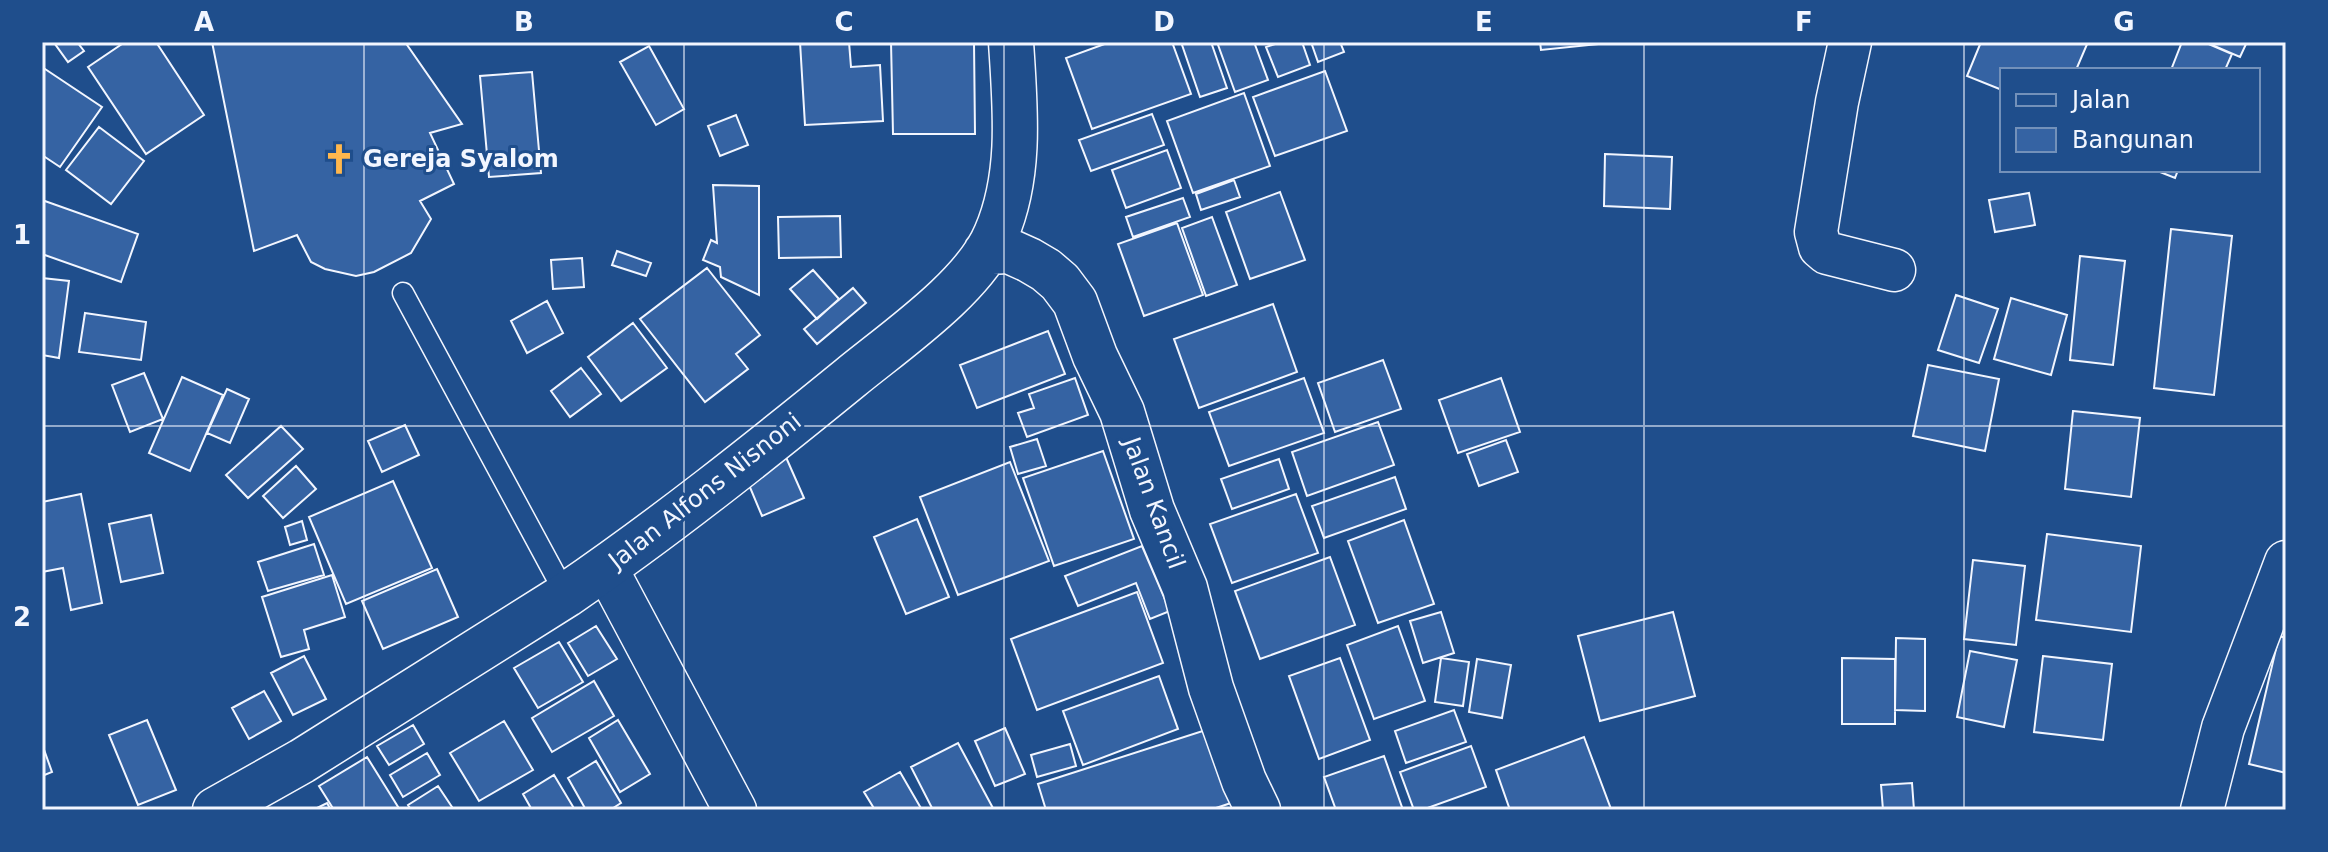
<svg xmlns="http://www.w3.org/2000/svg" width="2328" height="852" font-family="'DejaVu Sans',sans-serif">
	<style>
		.building { fill: #3563a3; stroke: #f2f6ff; stroke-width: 2 }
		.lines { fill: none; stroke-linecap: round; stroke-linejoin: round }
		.lane-casing { stroke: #f2f6ff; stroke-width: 23 }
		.street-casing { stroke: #f2f6ff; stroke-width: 45 }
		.secondary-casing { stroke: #f2f6ff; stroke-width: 47 }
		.lane { stroke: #1f4e8c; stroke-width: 20 }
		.street { stroke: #1f4e8c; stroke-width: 42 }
		.secondary { stroke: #1f4e8c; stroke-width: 44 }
		.grid { fill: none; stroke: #f2f6ff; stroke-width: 2; stroke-opacity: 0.55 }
		.labels { text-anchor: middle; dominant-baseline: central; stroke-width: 6; stroke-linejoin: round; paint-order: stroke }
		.poi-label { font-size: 24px; font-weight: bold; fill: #f2f6ff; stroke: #1f4e8c; text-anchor: start }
		.street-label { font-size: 24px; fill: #f2f6ff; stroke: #1f4e8c }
		.neatline { fill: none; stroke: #f2f6ff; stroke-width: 3 }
		.grid-label { font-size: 26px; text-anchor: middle; font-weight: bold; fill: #f2f6ff }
	</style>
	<rect width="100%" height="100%" fill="#1f4e8c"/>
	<!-- building -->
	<path class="building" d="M57 42H77L84 51 68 62 55 44Z
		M125 42H156L204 115 146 154 88 67Z
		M212 42H405L462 124 430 133 454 184 420 201 431 219 411 253 374 272 356 276 325 269 311 262 297 235 254 251Z
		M800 42H849L851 67 880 65 883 121 805 125Z
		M891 42H974L975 134H893Z
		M1110 42H1172L1191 94 1092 129 1066 58Z
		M1181 42H1211L1227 88 1200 97Z
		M1217 42H1254L1268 80 1235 92Z
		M1281 42H1302L1310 65 1278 77 1266 47Z
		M1311 42H1340L1344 52 1318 62Z
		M1540 42H1618L1541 50Z
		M1981 42H2088L2076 70H2002V90L1967 76Z
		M2182 42H2204L2232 54 2225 70H2171Z
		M2205 42H2247L2240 57Z
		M649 46 684 109 656 125 620 62Z
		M42 67 102 107 60 167 42 155Z
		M1325 71 1347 131 1275 156 1253 97Z
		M532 72 541 173 489 177 480 76Z
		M1244 93 1270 166 1193 193 1167 121Z
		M1152 114 1164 145 1091 171 1079 140Z
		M736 115 748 145 720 156 708 126Z
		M99 127 144 161 111 204 66 170Z
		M1167 150 1181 188 1126 208 1112 170Z
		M1605 154 1672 157 1670 209 1604 206Z
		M2155 170H2178L2175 178Z
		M1234 180 1240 197 1201 210 1196 194Z
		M713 185 759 186V295L721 277 720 267 703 260 711 240 717 243Z
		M1280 192 1305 260 1250 279 1226 212Z
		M2029 193 2035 225 1995 232 1989 200Z
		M1183 198 1190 217 1133 237 1126 217Z
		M42 200 138 234 121 282 42 254Z
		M840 216 841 257 779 258 778 217Z
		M1212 217 1237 285 1206 296 1182 228Z
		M1177 223 1203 295 1144 316 1118 244Z
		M2171 229 2232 236 2214 395 2154 388Z
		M617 251 651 263 646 276 612 265Z
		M2080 256 2125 261 2113 365 2070 360Z
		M582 258 584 287 553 289 551 260Z
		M707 268 760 335 736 354 748 369 705 402 640 319Z
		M813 270 839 299 817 319 790 289Z
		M42 278 69 281 59 358 42 355Z
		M853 288 866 303 817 344 804 329Z
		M1956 295 1998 309 1979 363 1938 350Z
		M2011 298 2067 315 2051 375 1994 359Z
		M547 301 563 333 527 353 511 321Z
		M1273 304 1297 372 1199 408 1174 339Z
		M85 313 146 322 141 360 79 352Z
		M633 323 667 368 621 401 588 357Z
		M1048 331 1065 374 977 408 960 365Z
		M1383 360 1401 409 1335 432 1318 383Z
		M1928 365 1999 379 1985 451 1913 436Z
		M581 368 601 394 570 417 551 391Z
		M144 373 163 419 130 432 112 385Z
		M182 377 223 395 190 471 149 453Z
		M1075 378 1088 415 1027 437 1018 413 1034 408 1029 394Z
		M1304 378 1324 433 1229 466 1209 412Z
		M1501 378 1520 432 1458 453 1439 400Z
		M227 389 249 399 230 443 207 433Z
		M2073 411 2140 418 2131 497 2065 489Z
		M1378 422 1394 465 1307 496 1292 452Z
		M405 425 419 455 382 472 368 441Z
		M281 426 303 449 248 498 226 475Z
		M1037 439 1046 466 1018 474 1010 447Z
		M1506 440 1518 472 1479 486 1467 454Z
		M1103 451 1134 539 1054 566 1023 478Z
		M785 455 804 498 762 516 744 473Z
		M1279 459 1289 489 1232 509 1221 479Z
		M1010 462 1049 561 958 595 920 497Z
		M296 466 316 489 283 518 263 496Z
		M1395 477 1406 509 1324 538 1312 506Z
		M393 481 432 568 346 604 309 517Z
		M81 494 102 603 71 610 63 568 42 572V502Z
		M1296 494 1318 553 1232 583 1210 524Z
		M151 515 163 573 121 582 109 524Z
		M917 519 949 597 906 614 874 537Z
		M1404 520 1434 604 1378 623 1348 541Z
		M302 521 307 540 290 545 285 527Z
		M2047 534 2141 546 2131 632 2036 620Z
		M314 544 324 575 268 591 258 562Z
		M1142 546 1170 611 1150 619 1136 583 1078 606 1065 576Z
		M1330 557 1355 625 1260 659 1235 591Z
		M1973 560 2025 566 2016 645 1964 639Z
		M437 569 458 617 383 649 362 601Z
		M332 575 345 617 304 630 309 649 281 657 262 597Z
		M1137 592 1163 663 1037 710 1011 639Z
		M1441 612 1454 653 1423 663 1410 621Z
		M1673 612 1695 696 1600 721 1578 636Z
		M596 626 617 659 588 676 568 643Z
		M1398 626 1425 701 1374 719 1347 645Z
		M2279 636 2286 638V773L2249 764Z
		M1896 638 1925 639V711L1895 710Z
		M559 642 583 682 538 708 514 668Z
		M1970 651 2017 660 2004 727 1957 717Z
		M304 656 326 699 293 715 271 673Z
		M2043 656 2112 664 2103 740 2034 732Z
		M1340 658 1370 740 1319 759 1289 676Z
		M1441 658 1469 662 1463 706 1435 702Z
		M1842 658 1895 659V724H1842Z
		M1477 659 1511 665 1502 718 1469 712Z
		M1159 676 1178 729 1083 765 1063 711Z
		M594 681 614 716 552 752 532 718Z
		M264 691 281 721 249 739 232 708Z
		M1454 710 1466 742 1406 763 1395 731Z
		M147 720 176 790 138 805 109 735Z
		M618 720 650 774 620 792 589 738Z
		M504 721 533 770 479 801 450 753Z
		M413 725 424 744 389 765 377 746Z
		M1005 728 1025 774 995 786 975 741Z
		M1212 728 1237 801 1210 810H1046L1038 784Z
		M1584 737 1611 809 1510 810 1496 770Z
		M958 743 994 810H933L911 767Z
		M42 744 52 772 42 776Z
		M1070 744 1076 766 1037 777 1031 755Z
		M1471 746 1486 787 1422 810H1414L1400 772Z
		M427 753 440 775 403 797 390 775Z
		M1384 756 1403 810H1336L1324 777Z
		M367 757 400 810H334L319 786Z
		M596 761 621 803 610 810H586L568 778Z
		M900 772 922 810H875L864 792Z
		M554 775 575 810H532L523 794Z
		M1912 783 1914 810H1883L1881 785Z
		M438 786 454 810H411L408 805Z
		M327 803 331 810H313Z"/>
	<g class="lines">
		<defs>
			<path id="lane" d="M403 293 566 595"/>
			<path id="street" d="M1850 42 1837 102 1816 232 1820 247 1827 253 1894 270
				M606 568 735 810
				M2202 810 2223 728 2286 562"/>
			<path id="secondary" d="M986 252 1009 251 1029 260 1046 270 1060 282 1075 302 1095 356 1122 412 1152 510 1185 588 1211 688 1244 781 1258 810
				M215 810 302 761 566 595C664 528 758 453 850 378 895 341 974 287 996 234 1022 174 1015 106 1011 42"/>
		</defs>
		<!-- lane casing -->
		<use href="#lane" class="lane-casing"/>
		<!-- street casing -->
		<use href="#street" class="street-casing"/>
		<!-- secondary casing -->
		<use href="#secondary" class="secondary-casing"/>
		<!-- lane -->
		<use href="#lane" class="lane"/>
		<!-- street -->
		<use href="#street" class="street"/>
		<!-- secondary -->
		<use href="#secondary" class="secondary"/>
	</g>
	<!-- grid -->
	<path class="grid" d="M364 42V810M684 42V810M1004 42V810M1324 42V810M1644 42V810M1964 42V810M42 426H2286"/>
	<!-- icons -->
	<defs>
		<symbol id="church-bare" viewBox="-9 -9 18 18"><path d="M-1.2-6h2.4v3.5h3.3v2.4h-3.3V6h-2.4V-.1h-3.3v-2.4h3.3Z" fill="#ffb74d" stroke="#1f4e8c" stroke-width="2.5" paint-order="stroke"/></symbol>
	</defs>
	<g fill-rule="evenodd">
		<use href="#church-bare" x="317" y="137" width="44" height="44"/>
	</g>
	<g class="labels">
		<!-- poi labels -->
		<g class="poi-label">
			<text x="363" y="159">Gereja Syalom</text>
		</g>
		<!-- street labels -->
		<g class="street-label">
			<text transform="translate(705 491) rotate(-38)">Jalan Alfons Nisnoni</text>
			<text transform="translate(1154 503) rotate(70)">Jalan Kancil</text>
		</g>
	</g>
	<!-- border -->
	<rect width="2328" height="852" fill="none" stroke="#1f4e8c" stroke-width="88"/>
	<!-- legend -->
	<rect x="2000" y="68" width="260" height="104" fill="#1f4e8c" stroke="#7391ba" stroke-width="2"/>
	<rect x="2016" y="94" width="40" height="12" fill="#1f4e8c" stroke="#7391ba" stroke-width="2"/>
	<text x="2072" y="108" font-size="24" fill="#f2f6ff">Jalan</text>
	<rect x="2016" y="128" width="40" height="24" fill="#3563a3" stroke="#7391ba" stroke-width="2"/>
	<text x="2072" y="148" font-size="24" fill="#f2f6ff">Bangunan</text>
	<rect x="44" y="44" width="2240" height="764" class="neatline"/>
	<g class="grid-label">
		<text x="204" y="31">A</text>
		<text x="524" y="31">B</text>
		<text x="844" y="31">C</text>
		<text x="1164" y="31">D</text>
		<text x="1484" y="31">E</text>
		<text x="1804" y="31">F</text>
		<text x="2124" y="31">G</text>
		<text x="22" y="244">1</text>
		<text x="22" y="626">2</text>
	</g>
</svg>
